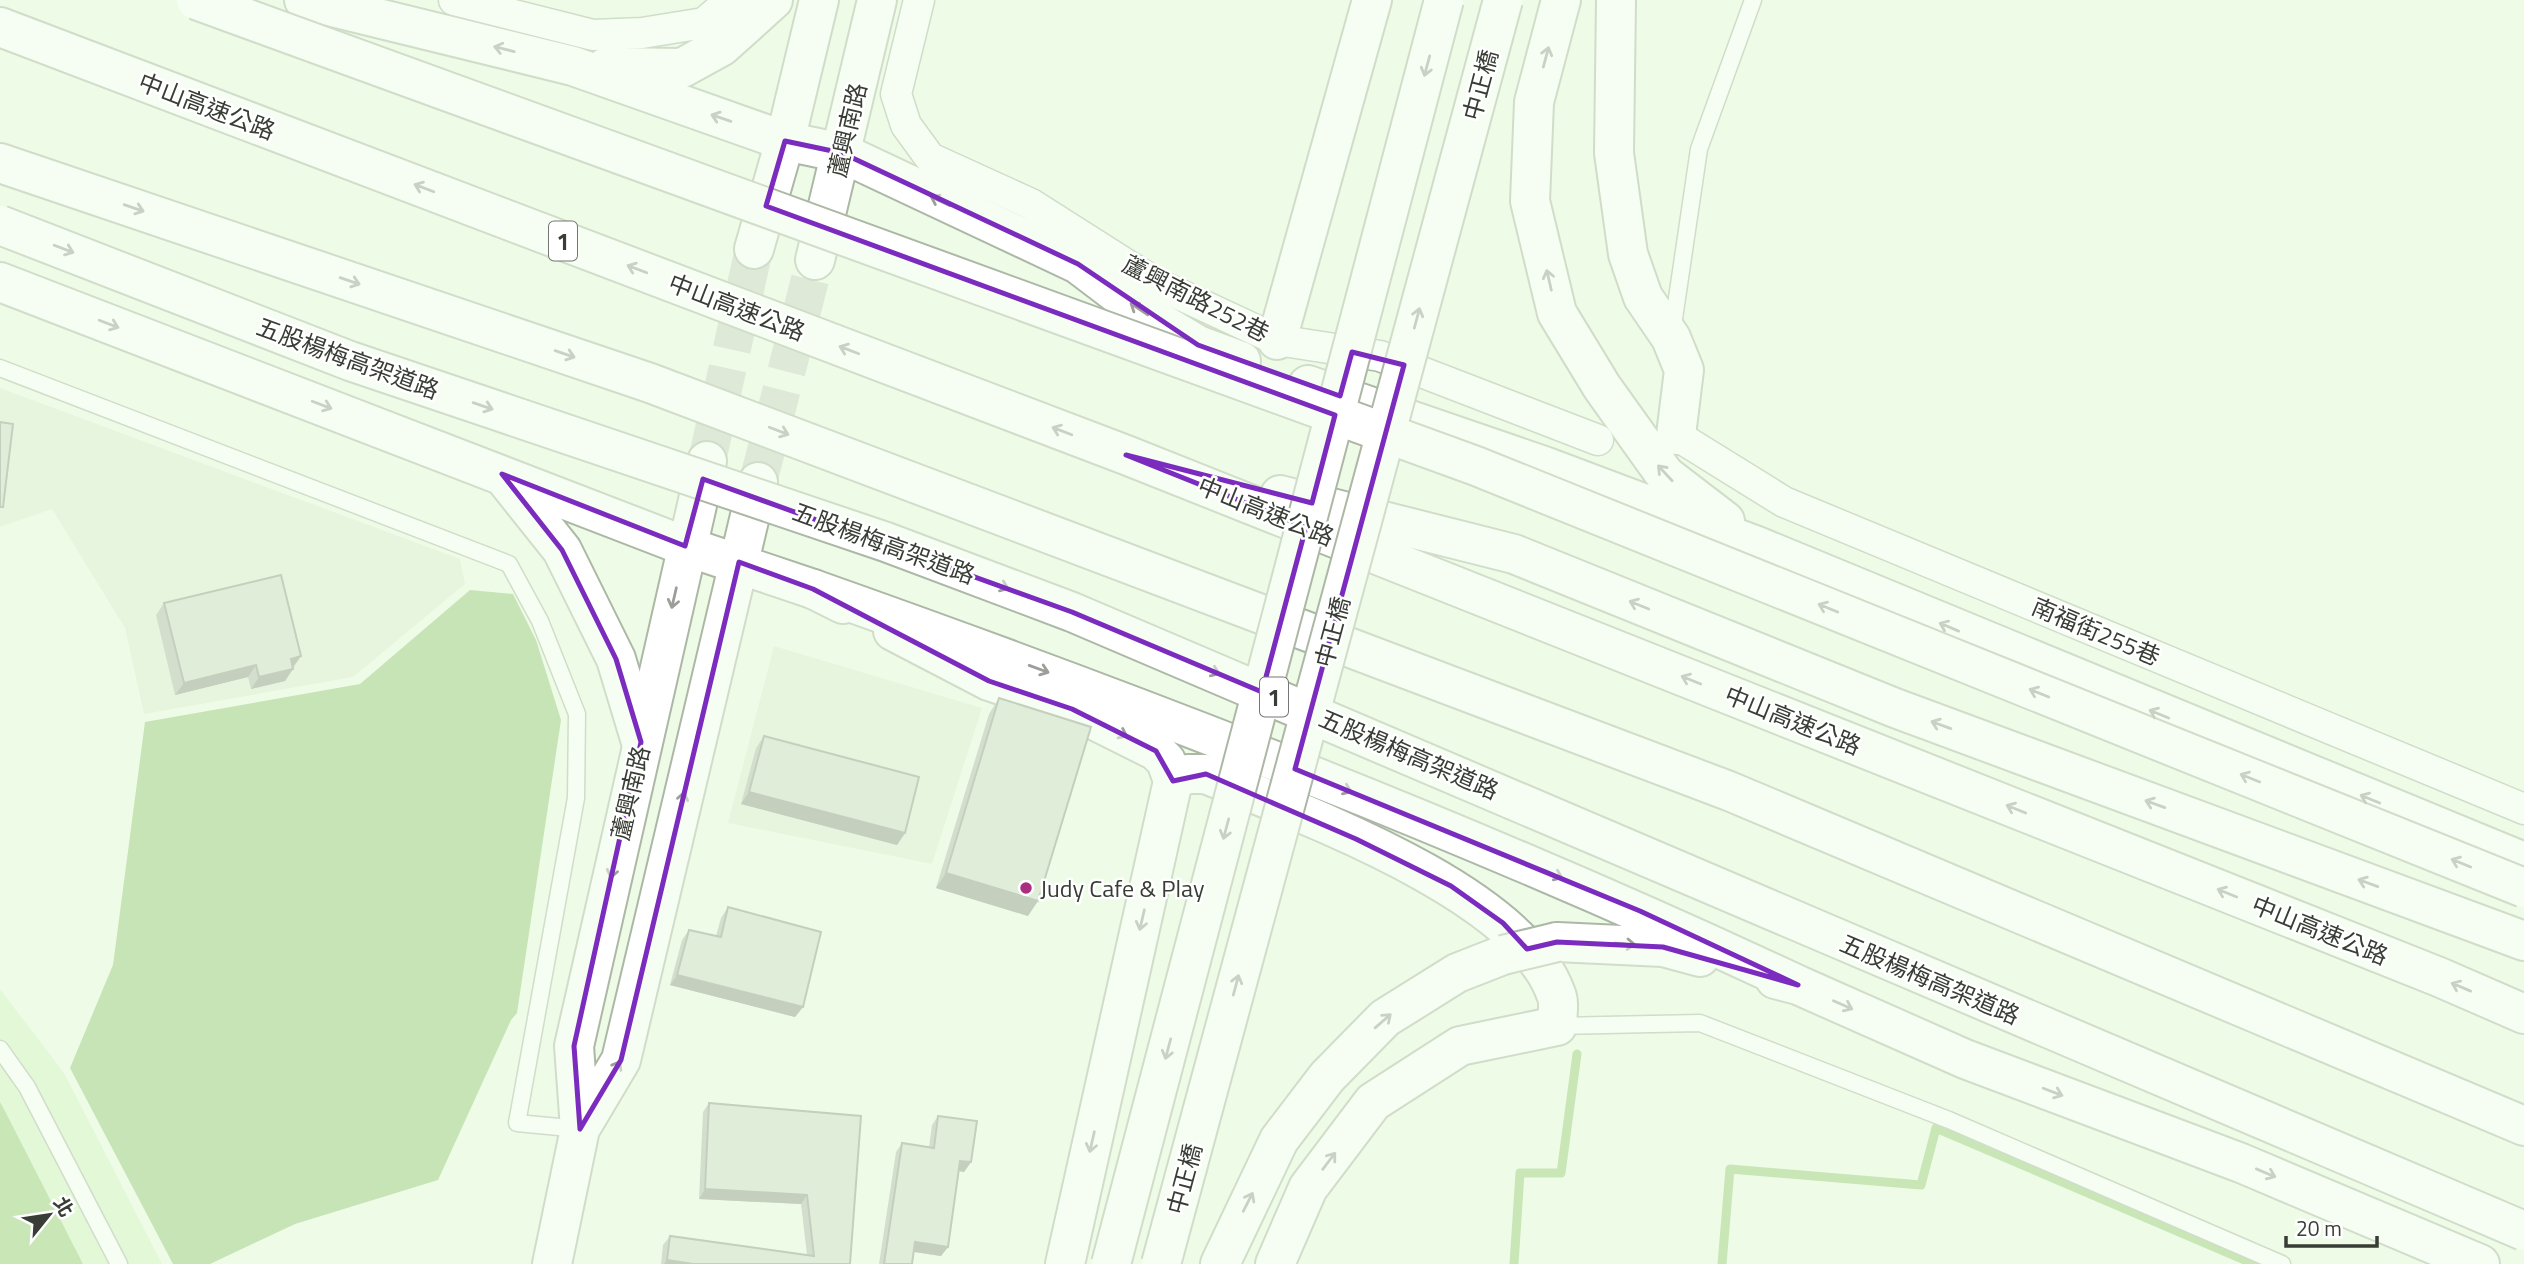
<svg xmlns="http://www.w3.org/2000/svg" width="2524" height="1264" font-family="'Titillium Web','Noto Sans TC',sans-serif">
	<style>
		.built { fill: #ddeed4 }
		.green { fill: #d5f4c3 }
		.forest { fill: #96c778 }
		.water { fill: #9ccd7d }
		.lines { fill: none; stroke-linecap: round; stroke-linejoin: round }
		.stream { stroke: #9ccd7d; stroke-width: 9 }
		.tertiary-tunnel { stroke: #cad5c3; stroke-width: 38; stroke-dasharray: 38 19; stroke-linecap: butt }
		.service-casing { stroke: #acb8a5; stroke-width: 19 }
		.minor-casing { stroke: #acb8a5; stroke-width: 33 }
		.tertiary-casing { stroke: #acb8a5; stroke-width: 42 }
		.motorway-casing { stroke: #acb8a5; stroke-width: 42 }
		.service { stroke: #fff; stroke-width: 16 }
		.minor { stroke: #fff; stroke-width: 30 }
		.tertiary { stroke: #fff; stroke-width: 38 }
		.motorway { stroke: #fff; stroke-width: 38 }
		.tertiary-bridge-casing { stroke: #acb8a5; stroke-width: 42; stroke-linecap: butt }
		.motorway-bridge-casing { stroke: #acb8a5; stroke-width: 42; stroke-linecap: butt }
		.tertiary-bridge { stroke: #fff; stroke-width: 38 }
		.motorway-bridge { stroke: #fff; stroke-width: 38 }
		.wall { fill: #b2bdac }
		.shaded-wall { fill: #919a8c }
		.building { fill: #cfdcc8; stroke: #919a8c; stroke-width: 2 }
		.oneway { stroke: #9c9e9a }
		.marked { fill: none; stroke: #7b2cbf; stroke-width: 5; stroke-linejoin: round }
		.poi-dot { fill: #aa2f81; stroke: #fff; stroke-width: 2.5 }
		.labels { text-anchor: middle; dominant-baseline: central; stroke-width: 5; stroke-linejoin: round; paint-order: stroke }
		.shield { fill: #fff; stroke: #747772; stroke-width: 2 }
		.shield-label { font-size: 23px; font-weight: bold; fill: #383d35 }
		.street-label { font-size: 24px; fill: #383d35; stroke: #fff }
		.poi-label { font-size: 24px; fill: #383d35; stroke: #fff; text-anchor: start }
	</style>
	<rect width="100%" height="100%" fill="#eefbe7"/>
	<!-- built -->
	<path class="built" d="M0 388 460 559 465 584 353 677 144 714 125 628 52 509 0 527Z
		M774 646 982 708 932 864 728 823Z"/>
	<!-- green -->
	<path class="green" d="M0 989 64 1073 162 1264H0Z"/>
	<!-- forest -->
	<path class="forest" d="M470 590 513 594 536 640 561 720 517 1013 511 1020 438 1180 295 1224 210 1264H173L70 1068 113 965 145 722 360 684Z"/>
	<!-- water -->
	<path class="water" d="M0 1102 6 1113 83 1264H0Z"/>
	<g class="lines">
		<!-- stream -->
		<path class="stream" d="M1514 1264 1520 1173H1561L1577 1054
			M1722 1264 1730 1169 1921 1185 1936 1128 2254 1264"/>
		<!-- tertiary-tunnel -->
		<path class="tertiary-tunnel" d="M707 461 754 249
			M758 482 815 260"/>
		<defs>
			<path id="service" d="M1672 332 1699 149 1753 0
				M0 368 509 564 540 621 577 714 576 798 517 1123 580 1129
				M1557 1026 1700 1023 1949 1120 2282 1264
				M0 1049 27 1087 119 1264"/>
			<path id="minor" d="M454 0 593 35 642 33 704 23 731 0
				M919 0 896 94 906 125 930 158 1031 204 1157 284 1277 340 1380 356 1598 440
				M1676 435 1784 502 2524 809"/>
			<path id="tertiary" d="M1616 0 1614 153 1628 254 1643 297 1671 338 1684 370 1676 435
				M754 249 785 141 819 0
				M815 260 877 0
				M1277 340 1372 0
				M685 546 813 589 843 604
				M893 631 989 681 1072 709 1156 751 1166 761 1173 781 1065 1264
				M1173 781 1187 774H1206C1302 814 1520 892 1556 994 1560 1003 1557 1016 1557 1026L1460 1046 1373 1102 1308 1188 1275 1264
				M580 1129 621 1060 758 482
				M552 1264 580 1129 574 1046 707 461"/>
			<path id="motorway" d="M304 0 573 66 785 141 842 153 1078 264 1136 308 1198 345 1241 361
				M1561 0 1534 102 1530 201 1557 313 1602 387 1665 475 1725 521
				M0 27 1126 455 2439 977 2524 1014
				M606 67 682 68 722 46 773 0
				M0 163 650 383 1729 791 2524 1126
				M0 282 685 546
				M1308 385 1544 466 1757 546 2524 862
				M503 476 562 550 616 659 641 742
				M1280 495 1514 554 1895 708 2524 941
				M813 589C1147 707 1477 835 1798 985
				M1557 942 1663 947 1700 957
				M1775 979 1798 985 1965 1059 2241 1163 2480 1264
				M1220 1264 1279 1140 1327 1077 1385 1018 1457 973 1503 955"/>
		</defs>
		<!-- service casing -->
		<use href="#service" class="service-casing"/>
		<!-- minor casing -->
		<use href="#minor" class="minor-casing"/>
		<!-- tertiary casing -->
		<use href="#tertiary" class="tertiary-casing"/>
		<!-- motorway casing -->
		<use href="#motorway" class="motorway-casing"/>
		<!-- service -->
		<use href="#service" class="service"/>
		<!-- minor -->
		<use href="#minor" class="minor"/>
		<!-- tertiary -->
		<use href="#tertiary" class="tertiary"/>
		<!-- motorway -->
		<use href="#motorway" class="motorway"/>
		<defs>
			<path id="tertiary-bridge" d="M1111 1264 1444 0
				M1161 1264 1503 0"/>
			<path id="motorway-bridge" d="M196 0 1476 466 2524 888
				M0 225 350 361 886 542 1072 612 2524 1231
				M1503 955 1557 942"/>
		</defs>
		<!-- tertiary-bridge casing -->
		<use href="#tertiary-bridge" class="tertiary-bridge-casing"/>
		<!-- motorway-bridge casing -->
		<use href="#motorway-bridge" class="motorway-bridge-casing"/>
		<!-- tertiary-bridge -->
		<use href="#tertiary-bridge" class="tertiary-bridge"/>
		<!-- motorway-bridge -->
		<use href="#motorway-bridge" class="motorway-bridge"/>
	</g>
	<!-- wall -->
	<path class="wall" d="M164 603 301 656 285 681 251 689 248 677 175 695 156 615Z
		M999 698 1028 916 936 888 989 714Z
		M764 736 905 833 897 845 741 804 756 748Z
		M728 907 803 1007 795 1017 670 985 682 940 689 930 716 936 721 918Z
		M709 1103 861 1116 850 1264H661L663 1245 670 1236 807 1255 801 1204 699 1199 703 1112Z
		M938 1116 971 1162 964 1172 959 1171 948 1247 941 1256 914 1252 912 1264H879L896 1152 902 1143 929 1147 932 1125Z"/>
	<!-- shaded-wall -->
	<path class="shaded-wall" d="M301 656 292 668 291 659Z
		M256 665 248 677 175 695 184 683Z
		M293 669 285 681 251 689 259 677Z
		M749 792 905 833 897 845 741 804Z
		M946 873 1038 901 1028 916 936 888Z
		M677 975 803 1007 795 1017 670 985Z
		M960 1161 971 1162 964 1172 954 1170Z
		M705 1189 807 1195 801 1204 699 1199Z
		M915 1242 948 1247 941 1256 909 1251Z
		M667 1260 693 1264H664Z"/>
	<!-- building -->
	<path class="building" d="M0 422 13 424 3 507H0Z
		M281 575 301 656 291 659 293 669 259 677 256 665 184 683 164 603Z
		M999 698 1091 727 1038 901 946 873Z
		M764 736 919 777 905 833 749 792Z
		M728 907 821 932 803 1007 677 975 689 930 721 937Z
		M709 1103 861 1116 850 1264H693L667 1260 670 1236 814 1256 807 1195 705 1189Z
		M938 1116 977 1121 971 1162 960 1161 948 1247 915 1242 912 1264H884L902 1143 934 1148Z"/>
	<!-- one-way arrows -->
	<defs><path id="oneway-shaft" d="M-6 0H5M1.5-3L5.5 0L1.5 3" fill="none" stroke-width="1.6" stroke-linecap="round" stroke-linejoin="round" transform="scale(1.75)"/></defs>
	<g class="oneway">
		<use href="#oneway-shaft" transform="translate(504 49) rotate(-166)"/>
		<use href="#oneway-shaft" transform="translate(1546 57) rotate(-75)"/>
		<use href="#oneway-shaft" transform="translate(1427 66) rotate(105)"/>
		<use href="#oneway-shaft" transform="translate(721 118) rotate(-161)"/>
		<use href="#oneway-shaft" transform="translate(424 188) rotate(-159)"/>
		<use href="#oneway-shaft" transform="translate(940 201) rotate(-154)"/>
		<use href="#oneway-shaft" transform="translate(134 208) rotate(19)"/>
		<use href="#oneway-shaft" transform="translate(64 249) rotate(21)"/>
		<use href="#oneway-shaft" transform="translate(637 269) rotate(-159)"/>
		<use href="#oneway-shaft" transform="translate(1549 280) rotate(-103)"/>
		<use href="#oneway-shaft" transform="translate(350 281) rotate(19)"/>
		<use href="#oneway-shaft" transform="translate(1139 309) rotate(-146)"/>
		<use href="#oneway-shaft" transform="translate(1417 318) rotate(-75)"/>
		<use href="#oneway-shaft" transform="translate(109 324) rotate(21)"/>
		<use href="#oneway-shaft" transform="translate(849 350) rotate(-159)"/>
		<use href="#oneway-shaft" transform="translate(565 354) rotate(19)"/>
		<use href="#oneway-shaft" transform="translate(322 405) rotate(21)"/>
		<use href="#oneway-shaft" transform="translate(483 406) rotate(19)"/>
		<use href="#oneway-shaft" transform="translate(779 431) rotate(21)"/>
		<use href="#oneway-shaft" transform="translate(1062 431) rotate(-159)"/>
		<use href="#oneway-shaft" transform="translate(1665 473) rotate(-133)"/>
		<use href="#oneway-shaft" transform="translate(999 585) rotate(21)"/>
		<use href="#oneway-shaft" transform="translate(674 598) rotate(103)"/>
		<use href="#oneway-shaft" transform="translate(1639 605) rotate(-158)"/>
		<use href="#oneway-shaft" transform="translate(1828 608) rotate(-158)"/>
		<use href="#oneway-shaft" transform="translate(1949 627) rotate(-157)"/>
		<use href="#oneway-shaft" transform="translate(1039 669) rotate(20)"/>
		<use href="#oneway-shaft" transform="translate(1210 670) rotate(23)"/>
		<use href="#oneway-shaft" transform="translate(1691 680) rotate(-158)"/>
		<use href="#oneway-shaft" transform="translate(2039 693) rotate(-158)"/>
		<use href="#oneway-shaft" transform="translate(2159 714) rotate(-158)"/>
		<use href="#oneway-shaft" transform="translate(1941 725) rotate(-160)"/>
		<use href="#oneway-shaft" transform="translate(1118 732) rotate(26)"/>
		<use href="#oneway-shaft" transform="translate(2250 778) rotate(-158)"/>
		<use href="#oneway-shaft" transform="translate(1342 788) rotate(22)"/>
		<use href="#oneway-shaft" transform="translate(2370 799) rotate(-158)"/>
		<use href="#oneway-shaft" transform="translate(682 802) rotate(-77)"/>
		<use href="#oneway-shaft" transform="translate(2155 804) rotate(-160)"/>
		<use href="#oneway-shaft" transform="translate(2016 809) rotate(-158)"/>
		<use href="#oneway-shaft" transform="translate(1226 829) rotate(105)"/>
		<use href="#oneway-shaft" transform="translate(2461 863) rotate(-158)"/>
		<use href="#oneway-shaft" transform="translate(613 868) rotate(103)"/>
		<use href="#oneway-shaft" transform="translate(1553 874) rotate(23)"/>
		<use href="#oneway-shaft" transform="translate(2368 883) rotate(-160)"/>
		<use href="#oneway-shaft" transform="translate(2227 893) rotate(-158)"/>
		<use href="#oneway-shaft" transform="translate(1142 920) rotate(103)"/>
		<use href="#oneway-shaft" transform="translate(1625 944) rotate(4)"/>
		<use href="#oneway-shaft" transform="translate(1236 985) rotate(-75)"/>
		<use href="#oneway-shaft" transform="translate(2461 987) rotate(-157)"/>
		<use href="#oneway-shaft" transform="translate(1843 1005) rotate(24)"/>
		<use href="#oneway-shaft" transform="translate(1383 1021) rotate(-41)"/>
		<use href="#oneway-shaft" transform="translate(1168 1049) rotate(105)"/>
		<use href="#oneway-shaft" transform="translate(615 1070) rotate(-60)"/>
		<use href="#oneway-shaft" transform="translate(2053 1092) rotate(21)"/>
		<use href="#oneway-shaft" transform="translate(1092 1142) rotate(103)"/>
		<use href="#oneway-shaft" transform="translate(1329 1161) rotate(-53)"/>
		<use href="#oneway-shaft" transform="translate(2266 1173) rotate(23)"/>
		<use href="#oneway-shaft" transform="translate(1248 1202) rotate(-63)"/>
	</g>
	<!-- marked area -->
	<path d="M0 0H2524V1264H0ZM785 141 842 153 1078 264 1198 345 1340 396 1352 352 1404 365 1295 769 1640 911 1798 985 1663 947 1557 942 1527 949 1503 923 1451 886 1356 839 1206 774 1173 781 1156 751 1072 709 989 681 813 589 739 562 621 1060 580 1129 574 1046 641 742 616 659 562 550 502 474 685 546 703 479 1072 612 1262 692 1306 527 1126 455 1312 503 1335 415 766 206Z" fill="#eefbe7" fill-opacity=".55" fill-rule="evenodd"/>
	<path class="marked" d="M785 141 842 153 1078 264 1198 345 1340 396 1352 352 1404 365 1295 769 1640 911 1798 985 1663 947 1557 942 1527 949 1503 923 1451 886 1356 839 1206 774 1173 781 1156 751 1072 709 989 681 813 589 739 562 621 1060 580 1129 574 1046 641 742 616 659 562 550 502 474 685 546 703 479 1072 612 1262 692 1306 527 1126 455 1312 503 1335 415 766 206Z"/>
	<!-- markers -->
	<circle class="poi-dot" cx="1026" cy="888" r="7"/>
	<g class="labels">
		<!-- shield labels -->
		<g class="shield">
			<rect x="549" y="221.5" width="28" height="39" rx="5"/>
			<rect x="1260" y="677.5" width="28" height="39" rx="5"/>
		</g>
		<g class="shield-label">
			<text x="563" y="241">1</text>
			<text x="1274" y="697">1</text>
		</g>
		<!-- street labels -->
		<g class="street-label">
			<text transform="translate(1480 85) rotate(-75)">中正橋</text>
			<text transform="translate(207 106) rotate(21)">中山高速公路</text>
			<text transform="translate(847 130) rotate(-77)">蘆興南路</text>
			<text transform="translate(1196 298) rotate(27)">蘆興南路252巷</text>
			<text transform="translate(737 307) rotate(21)">中山高速公路</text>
			<text transform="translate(348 358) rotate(20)">五股楊梅高架道路</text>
			<text transform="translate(1266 511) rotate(22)">中山高速公路</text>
			<text transform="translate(884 543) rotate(20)">五股楊梅高架道路</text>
			<text transform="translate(2096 631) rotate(23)">南福街255巷</text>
			<text transform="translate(1332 632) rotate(-75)">中正橋</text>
			<text transform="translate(1793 720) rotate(22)">中山高速公路</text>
			<text transform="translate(1409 754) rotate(23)">五股楊梅高架道路</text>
			<text transform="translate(630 793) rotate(-77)">蘆興南路</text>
			<text transform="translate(2320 930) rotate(22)">中山高速公路</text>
			<text transform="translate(1930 979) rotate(23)">五股楊梅高架道路</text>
			<text transform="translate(1184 1179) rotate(-75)">中正橋</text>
		</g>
		<!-- poi labels -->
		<g class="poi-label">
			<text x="1040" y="888">Judy Cafe &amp; Play</text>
		</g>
	</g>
	<!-- north arrow -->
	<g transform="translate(49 1215) rotate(60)" stroke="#ffffff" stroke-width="5" paint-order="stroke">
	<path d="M0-5L12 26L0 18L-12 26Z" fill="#383d35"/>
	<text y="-10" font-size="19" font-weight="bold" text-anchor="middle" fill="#383d35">北</text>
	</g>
	<!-- scale -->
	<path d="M2286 1236v10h91v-10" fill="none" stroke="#383d35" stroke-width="3.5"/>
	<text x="2296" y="1236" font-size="21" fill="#383d35" stroke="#ffffff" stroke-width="5" paint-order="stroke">20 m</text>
</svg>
